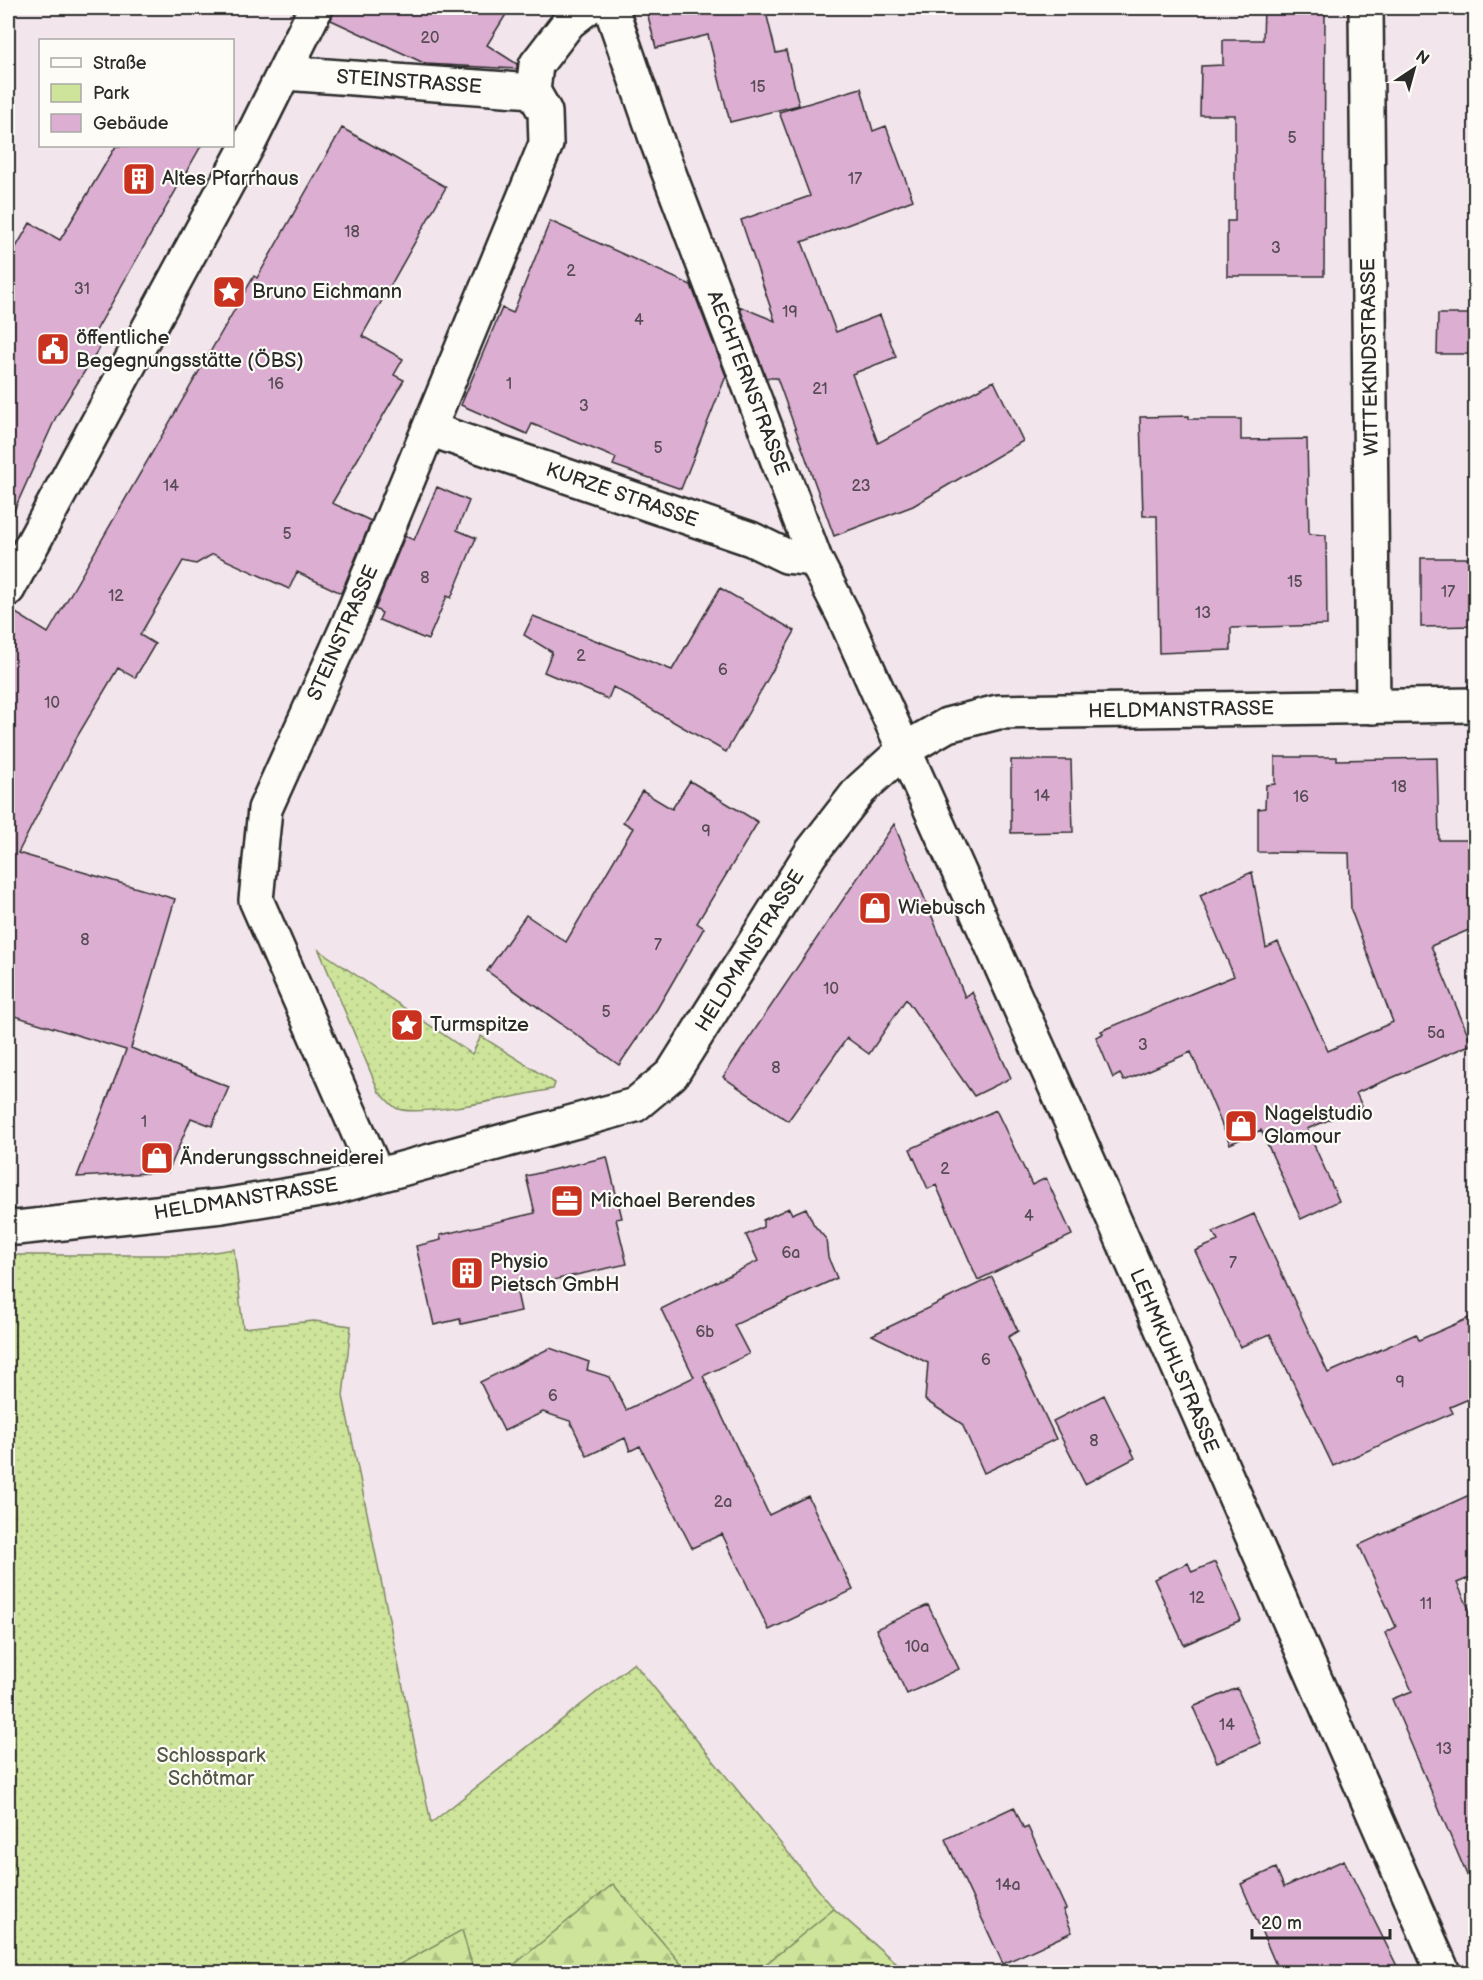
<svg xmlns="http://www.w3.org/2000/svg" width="1483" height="1980" font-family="'Balsamiq Sans',sans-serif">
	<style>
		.green { fill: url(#green-dots); stroke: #7c8862; stroke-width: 1.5 }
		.forest { fill: url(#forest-firs); stroke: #7c8862; stroke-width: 1.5 }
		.building { fill: #dbaed2; stroke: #2b2b2b; stroke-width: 1.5 }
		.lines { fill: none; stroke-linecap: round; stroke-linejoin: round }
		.minor-casing { stroke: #2b2b2b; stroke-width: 38 }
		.tertiary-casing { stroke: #2b2b2b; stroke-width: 38 }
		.minor { stroke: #fdfcf7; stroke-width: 33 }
		.tertiary { stroke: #fdfcf7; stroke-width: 33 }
		.labels { text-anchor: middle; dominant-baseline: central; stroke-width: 4.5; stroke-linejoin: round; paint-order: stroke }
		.number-label { font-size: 16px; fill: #574c55 }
		.street-label { font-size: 20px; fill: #2b2b2b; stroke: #fdfcf7 }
		.poi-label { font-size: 20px; fill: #2b2b2b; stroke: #fdfcf7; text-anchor: start }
		.park-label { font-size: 20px; fill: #545947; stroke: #fdfcf7 }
	</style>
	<defs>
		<pattern id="green-dots" width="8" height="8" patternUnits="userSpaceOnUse" patternTransform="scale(1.5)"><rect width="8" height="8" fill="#cde49a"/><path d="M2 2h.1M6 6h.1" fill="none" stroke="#b0c485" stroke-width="1.8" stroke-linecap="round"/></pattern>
		<pattern id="forest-firs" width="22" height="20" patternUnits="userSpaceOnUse" patternTransform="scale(1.5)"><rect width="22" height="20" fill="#cde49a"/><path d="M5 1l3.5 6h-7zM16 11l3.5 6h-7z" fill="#b0c485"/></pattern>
	</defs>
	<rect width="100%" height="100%" fill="#f3e5ec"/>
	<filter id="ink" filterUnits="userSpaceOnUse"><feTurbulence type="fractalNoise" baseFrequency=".0167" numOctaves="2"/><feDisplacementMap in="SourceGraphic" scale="12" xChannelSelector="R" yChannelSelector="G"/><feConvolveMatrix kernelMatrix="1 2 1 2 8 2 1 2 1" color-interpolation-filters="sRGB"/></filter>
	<g filter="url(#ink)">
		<!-- green -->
		<path class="green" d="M319 950 472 1054 481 1036 555 1083 553 1089C525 1094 417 1119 396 1108 390 1104 385 1097 379 1092Z
			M234 1249 243 1328 314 1321 351 1326 343 1396 431 1823 634 1663 834 1909 906 1972H8V1255H194Z"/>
		<!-- forest -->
		<path class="forest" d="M613 1884 688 1972H505Z
			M834 1909 906 1972H756Z
			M462 1930 474 1972H386Z"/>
		<!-- building -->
		<path class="building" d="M335 8H510L487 45 517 64V69L426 64 331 20Z
			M646 8H765L776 53 786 51 799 105 730 122 708 35 656 48Z
			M1264 8H1325L1324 276H1227V221H1235V115H1200L1201 66 1223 65V40H1263Z
			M861 88 873 131 886 126 913 200 802 242 836 332 880 315 896 357 852 374 878 443 994 381 1023 441 913 506 834 536 777 378H766L739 306 775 321 741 220 810 196 779 112Z
			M342 128 446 187 362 336 403 359 394 375 404 380 332 503 371 521 341 593 297 572 289 589 213 554 196 564 183 561 140 635 155 644 135 678 118 668 78 735 18 853 175 899 131 1048 229 1087 212 1126 191 1118 168 1172 77 1177 126 1050 8 1014V608L48 633 254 276 257 278Z
			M116 146H201L93 336 103 342 56 417 8 524V261L30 223 60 240Z
			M550 221 691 285 726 376 681 489 613 465 616 458 532 424 527 434 461 405 502 308 513 313Z
			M1438 314H1476V354H1437Z
			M1189 416V419H1241V440L1307 439 1309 534 1326 535 1327 625 1231 628V650L1159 653 1157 516H1143L1140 417Z
			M437 487 469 501 457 530 476 538 451 598 447 596 428 640 379 620 382 613 375 609 405 536 414 540Z
			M1421 558H1476V626L1421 627Z
			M720 588 795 631 726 752 613 687 608 699 544 672 552 652 524 635 533 616 672 670Z
			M1275 757H1337V760L1437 758 1439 840H1476V927L1431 946 1472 1044 1356 1093 1362 1106 1307 1129 1339 1201 1301 1219 1261 1130 1230 1144 1191 1052 1124 1081 1120 1074 1113 1078 1096 1037 1103 1034 1101 1031 1234 976 1200 895 1252 872 1266 948 1278 942 1328 1051 1393 1022 1351 910 1349 853 1258 852V809L1265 808 1266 785 1275 784Z
			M1011 760H1071L1073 832 1011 833Z
			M690 781 758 822 697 923 704 928 657 1009 619 1065 487 971 526 915 566 942 633 828 623 822 642 791 672 809Z
			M894 824 965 997 972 992 1011 1078 974 1096 906 999 869 1054 847 1038 788 1121 723 1077Z
			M996 1110 1032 1185 1046 1178 1072 1235 978 1280 936 1185 928 1189 910 1149Z
			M607 1157 622 1218 616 1219 627 1264 516 1288 521 1311 461 1324 460 1319 434 1325 416 1246 441 1240 440 1235 535 1213 526 1176Z
			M789 1208 792 1214 806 1208 814 1225 826 1239 828 1257 837 1278 734 1325 749 1354 703 1376 769 1515 808 1496 853 1590 769 1630 722 1534 692 1548 640 1446 630 1451 625 1438 587 1456 570 1421 543 1412 504 1431 480 1382 550 1348 589 1362 587 1370 610 1377 626 1410 694 1377 661 1309 758 1261 746 1235 763 1227V1220Z
			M1254 1214 1328 1373 1416 1334 1419 1340 1476 1315V1396L1450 1407 1453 1413 1333 1466 1270 1334 1240 1347 1195 1251 1218 1241 1213 1232Z
			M992 1277 1018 1331 1008 1337 1056 1439 984 1473 962 1424 925 1400 928 1363 872 1335Z
			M1104 1395 1135 1458 1085 1484 1053 1421Z
			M1476 1492V1575L1457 1583 1476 1624 1475 1894 1392 1699 1412 1691 1385 1633 1396 1627 1359 1545Z
			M1215 1562 1241 1620 1184 1645 1154 1579 1188 1563 1192 1572Z
			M928 1605 959 1669 907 1694 876 1629Z
			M1237 1688 1261 1743 1217 1762 1193 1707Z
			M1014 1807 1024 1829 1028 1827 1066 1909 1063 1910 1072 1932 1003 1964 945 1839Z
			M1344 1860 1400 1972H1279L1241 1884 1276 1868 1284 1887Z"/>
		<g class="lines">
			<defs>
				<path id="minor" d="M611 8 658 144 815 559 844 616 1070 1119 1443 1972
					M1366 8 1373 707
					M285 73 533 91
					M429 429 751 539 786 556 815 559
					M377 1175 256 900 265 809 349 623 546 144 545 112 533 91 536 65 569 22 587 8"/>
				<path id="tertiary" d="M8 589 250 141 316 8
					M8 1226 16 1228 222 1206 332 1188 635 1105 672 1074 811 853 860 790 904 750 947 725 998 712 1476 705"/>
			</defs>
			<!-- minor casing -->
			<use href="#minor" class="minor-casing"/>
			<!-- tertiary casing -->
			<use href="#tertiary" class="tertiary-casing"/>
			<!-- minor -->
			<use href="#minor" class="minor"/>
			<!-- tertiary -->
			<use href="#tertiary" class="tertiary"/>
		</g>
	</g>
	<!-- icons -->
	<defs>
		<symbol id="building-square" viewBox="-11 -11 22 22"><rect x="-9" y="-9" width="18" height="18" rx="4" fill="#c8321e" stroke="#fdfcf7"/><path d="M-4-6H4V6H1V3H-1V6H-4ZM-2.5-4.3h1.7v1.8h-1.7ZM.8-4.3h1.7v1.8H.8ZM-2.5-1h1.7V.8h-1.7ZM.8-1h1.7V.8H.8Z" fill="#fff"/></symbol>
		<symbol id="sight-square" viewBox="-11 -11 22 22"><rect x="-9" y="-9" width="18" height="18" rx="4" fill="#c8321e" stroke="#fdfcf7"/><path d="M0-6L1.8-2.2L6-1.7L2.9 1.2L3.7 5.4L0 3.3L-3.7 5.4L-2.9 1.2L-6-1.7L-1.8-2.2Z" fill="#fff"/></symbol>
		<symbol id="civic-square" viewBox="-11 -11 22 22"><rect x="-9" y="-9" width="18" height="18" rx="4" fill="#c8321e" stroke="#fdfcf7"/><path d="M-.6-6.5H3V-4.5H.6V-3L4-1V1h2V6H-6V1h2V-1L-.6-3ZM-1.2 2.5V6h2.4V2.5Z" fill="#fff"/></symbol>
		<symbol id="shop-square" viewBox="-11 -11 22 22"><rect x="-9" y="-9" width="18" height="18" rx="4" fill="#c8321e" stroke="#fdfcf7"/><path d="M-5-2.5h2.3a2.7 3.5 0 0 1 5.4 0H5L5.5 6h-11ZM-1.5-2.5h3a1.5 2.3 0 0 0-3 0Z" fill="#fff"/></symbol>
		<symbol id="office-square" viewBox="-11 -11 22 22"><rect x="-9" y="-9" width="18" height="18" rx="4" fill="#c8321e" stroke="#fdfcf7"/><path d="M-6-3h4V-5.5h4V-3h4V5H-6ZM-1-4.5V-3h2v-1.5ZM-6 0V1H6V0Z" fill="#fff"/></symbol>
	</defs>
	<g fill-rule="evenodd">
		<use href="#building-square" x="120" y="160" width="38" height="38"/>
		<use href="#sight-square" x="210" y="273" width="38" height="38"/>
		<use href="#civic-square" x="34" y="330" width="38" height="38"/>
		<use href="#shop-square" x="856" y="889" width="38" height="38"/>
		<use href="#sight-square" x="388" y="1006" width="38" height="38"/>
		<use href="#shop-square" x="1222" y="1107" width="38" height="38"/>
		<use href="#shop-square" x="138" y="1139" width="38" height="38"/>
		<use href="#office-square" x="548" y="1182" width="38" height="38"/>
		<use href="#building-square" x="448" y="1254" width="38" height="38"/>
	</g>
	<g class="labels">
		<!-- number labels -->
		<g class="number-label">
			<text x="430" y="38">20</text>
			<text x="758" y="87">15</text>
			<text x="1292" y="138">5</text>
			<text x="855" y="179">17</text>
			<text x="352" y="232">18</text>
			<text x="1276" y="248">3</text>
			<text x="571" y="271">2</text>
			<text x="82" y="289">31</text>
			<text x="790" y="312">19</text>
			<text x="639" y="320">4</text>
			<text x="276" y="384">16</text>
			<text x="509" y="384">1</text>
			<text x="820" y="389">21</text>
			<text x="584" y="406">3</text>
			<text x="658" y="448">5</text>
			<text x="171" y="486">14</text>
			<text x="861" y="486">23</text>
			<text x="287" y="534">5</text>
			<text x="425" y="578">8</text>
			<text x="1295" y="582">15</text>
			<text x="1448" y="592">17</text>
			<text x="116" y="596">12</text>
			<text x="1203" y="613">13</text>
			<text x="581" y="656">2</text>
			<text x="723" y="670">6</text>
			<text x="52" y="703">10</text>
			<text x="1399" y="787">18</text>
			<text x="1042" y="796">14</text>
			<text x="1301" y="797">16</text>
			<text x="706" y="831">9</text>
			<text x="85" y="940">8</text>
			<text x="658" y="945">7</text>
			<text x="831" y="989">10</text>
			<text x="606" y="1012">5</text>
			<text x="1436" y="1033">5a</text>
			<text x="1143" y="1045">3</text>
			<text x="776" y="1068">8</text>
			<text x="144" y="1122">1</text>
			<text x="945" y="1169">2</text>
			<text x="1029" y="1216">4</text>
			<text x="791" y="1253">6a</text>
			<text x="1233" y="1263">7</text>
			<text x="705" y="1332">6b</text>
			<text x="986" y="1360">6</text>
			<text x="1400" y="1382">9</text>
			<text x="553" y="1396">6</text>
			<text x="1094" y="1441">8</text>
			<text x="723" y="1502">2a</text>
			<text x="1197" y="1598">12</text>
			<text x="1426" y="1604">11</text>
			<text x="917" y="1647">10a</text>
			<text x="1227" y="1725">14</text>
			<text x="1444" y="1749">13</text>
			<text x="1008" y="1885">14a</text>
		</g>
		<!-- street labels -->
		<g class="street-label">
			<text transform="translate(409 82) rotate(4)">STEINSTRASSE</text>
			<text transform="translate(1370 357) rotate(-91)">WITTEKINDSTRASSE</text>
			<text transform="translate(748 383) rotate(69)">AECHTERNSTRASSE</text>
			<text transform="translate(622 495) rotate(19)">KURZE STRASSE</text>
			<text transform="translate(343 633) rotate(-66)">STEINSTRASSE</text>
			<text transform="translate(1181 710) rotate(-1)">HELDMANSTRASSE</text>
			<text transform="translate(750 951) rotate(-58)">HELDMANSTRASSE</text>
			<text transform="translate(246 1199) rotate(-9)">HELDMANSTRASSE</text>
			<text transform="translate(1174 1361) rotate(67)">LEHMKUHLSTRASSE</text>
		</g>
		<!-- poi labels -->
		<g class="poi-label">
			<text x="162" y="179">Altes Pfarrhaus</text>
			<text x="252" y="292">Bruno Eichmann</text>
			<text x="76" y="338">öffentliche<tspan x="76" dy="23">Begegnungsstätte (ÖBS)</tspan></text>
			<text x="898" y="908">Wiebusch</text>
			<text x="430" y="1025">Turmspitze</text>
			<text x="1264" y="1114">Nagelstudio<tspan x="1264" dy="23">Glamour</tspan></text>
			<text x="180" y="1158">Änderungsschneiderei</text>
			<text x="590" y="1201">Michael Berendes</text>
			<text x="490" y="1262">Physio<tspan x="490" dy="23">Pietsch GmbH</tspan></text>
		</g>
		<!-- park labels -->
		<g class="park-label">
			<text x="211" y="1756">Schlosspark<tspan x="211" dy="23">Schötmar</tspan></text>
		</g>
	</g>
	<!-- margin -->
	<rect width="1483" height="1980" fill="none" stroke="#fdfcf7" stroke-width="30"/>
	<rect x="15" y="15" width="1453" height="1950" fill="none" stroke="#2b2b2b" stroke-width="2" filter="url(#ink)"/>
	<!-- legend -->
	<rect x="39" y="39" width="195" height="108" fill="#fdfcf7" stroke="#a9a8a5" stroke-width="1.5"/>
	<rect x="51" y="58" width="30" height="9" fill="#fdfcf7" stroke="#a9a8a5" stroke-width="1.5"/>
	<text x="93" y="69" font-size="18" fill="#2b2b2b">Straße</text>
	<rect x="51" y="84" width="30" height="18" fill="#cde49a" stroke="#a9a8a5" stroke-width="1.5"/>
	<text x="93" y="99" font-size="18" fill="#2b2b2b">Park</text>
	<rect x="51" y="114" width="30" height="18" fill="#dbaed2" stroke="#a9a8a5" stroke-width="1.5"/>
	<text x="93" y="129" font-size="18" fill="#2b2b2b">Gebäude</text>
	<!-- north arrow -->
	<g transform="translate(1414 69) rotate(36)" stroke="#fdfcf7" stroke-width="4.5" paint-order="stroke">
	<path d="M0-4.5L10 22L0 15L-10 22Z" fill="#2b2b2b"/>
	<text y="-9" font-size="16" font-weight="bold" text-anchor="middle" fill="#2b2b2b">N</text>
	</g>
	<!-- scale -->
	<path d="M1252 1929v9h138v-9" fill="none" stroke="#2b2b2b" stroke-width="3"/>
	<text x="1261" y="1929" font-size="18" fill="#2b2b2b" stroke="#fdfcf7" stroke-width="4.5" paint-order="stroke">20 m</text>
</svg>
